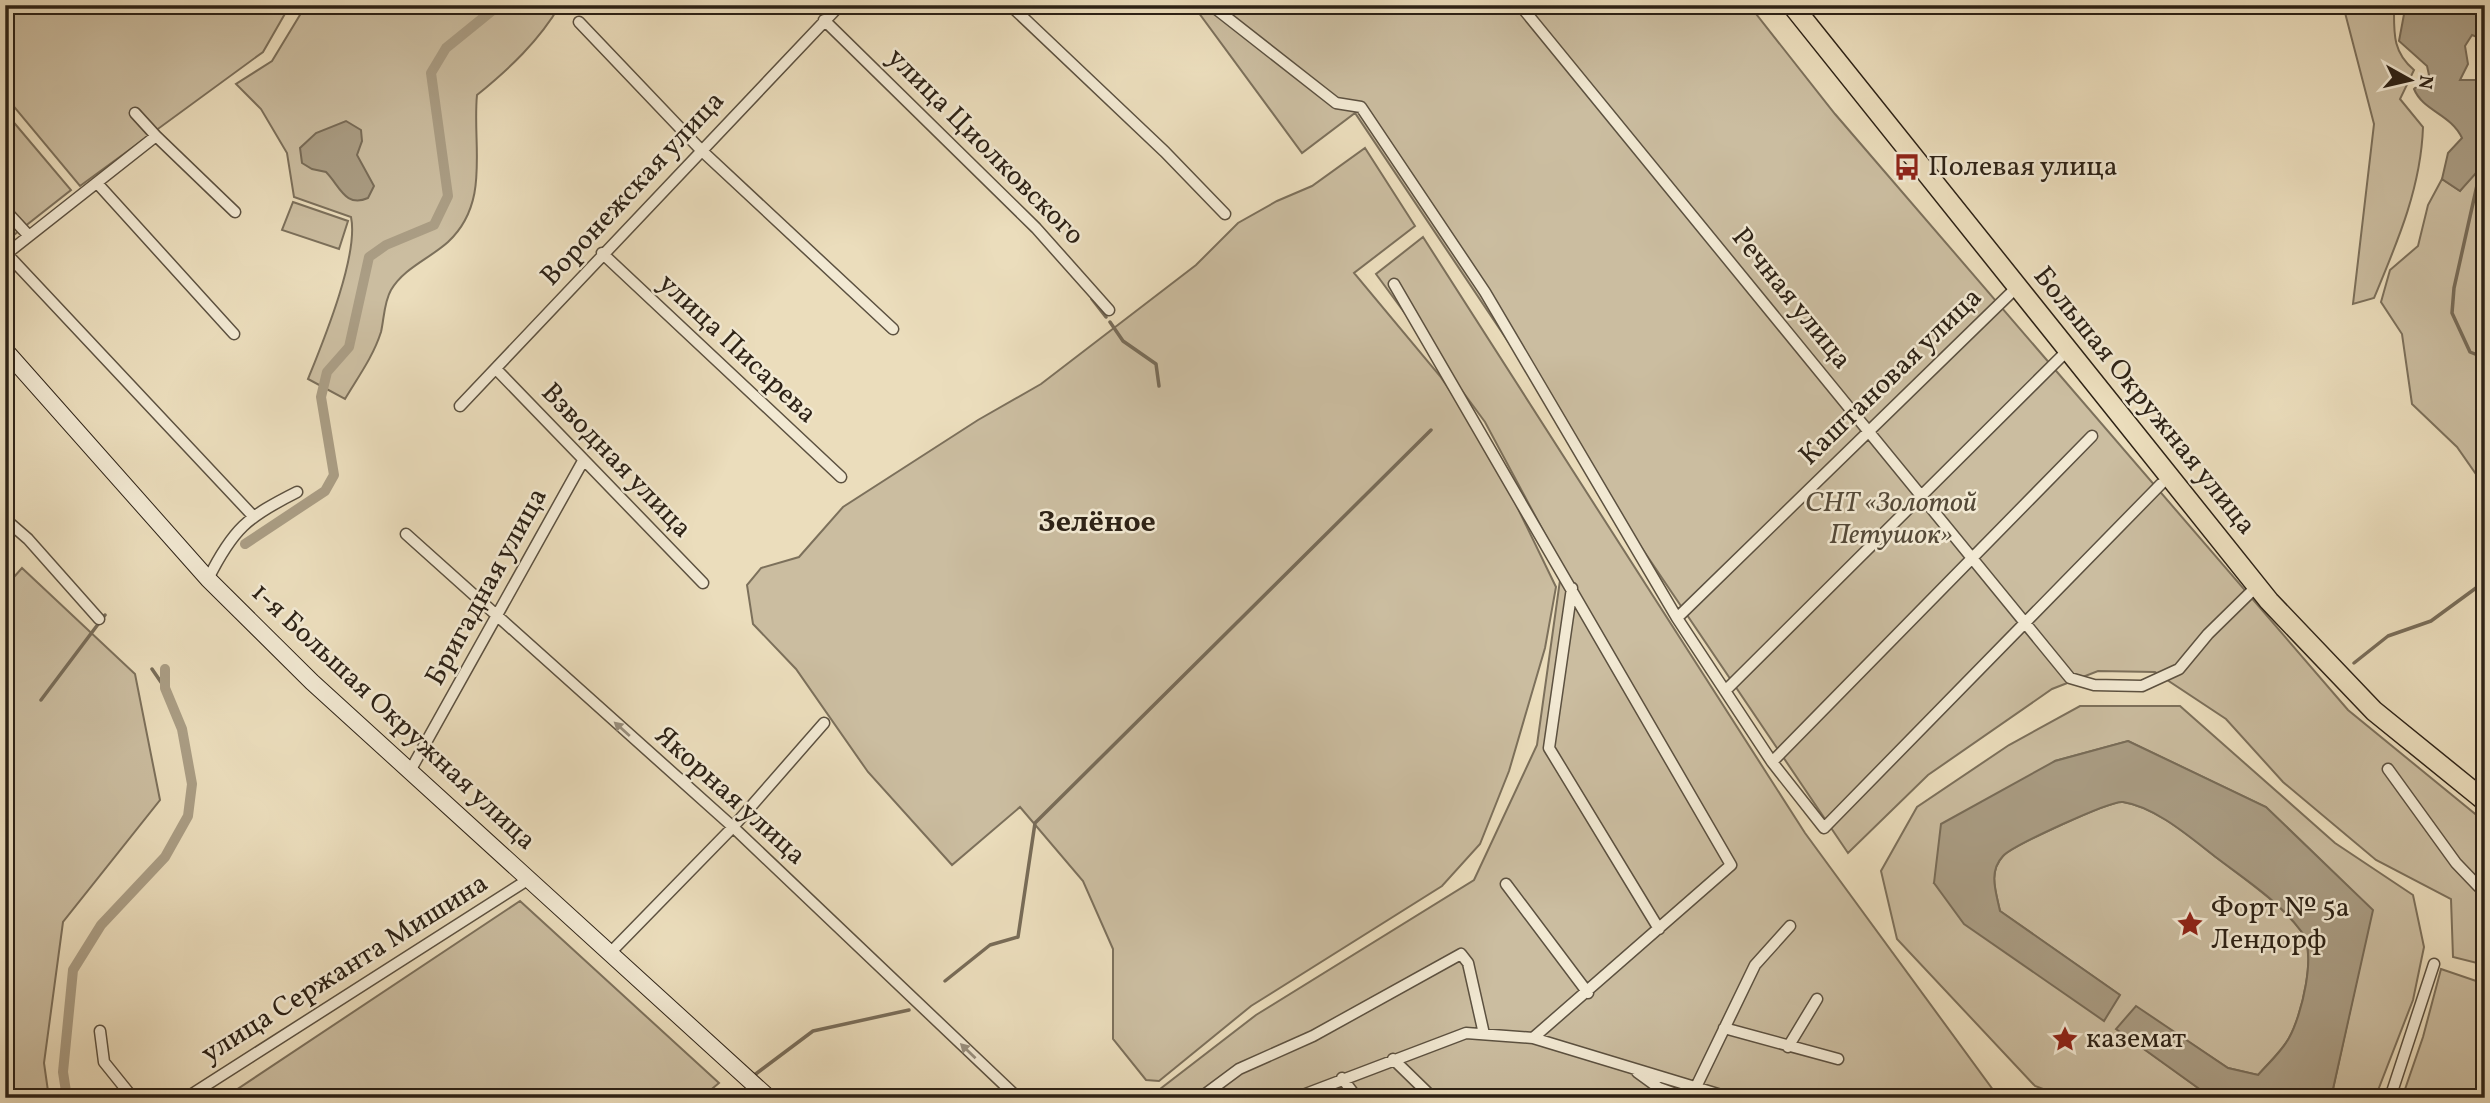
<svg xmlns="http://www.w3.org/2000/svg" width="2490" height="1103" font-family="Vollkorn,serif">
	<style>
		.green { fill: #cbbda0; stroke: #7c705b; stroke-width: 2 }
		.water { fill: #aa9d84; stroke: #786c58; stroke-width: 2 }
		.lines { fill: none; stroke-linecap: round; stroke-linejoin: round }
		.stream { stroke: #786c58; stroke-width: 3.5 }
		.canal { stroke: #aa9d84; stroke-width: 10 }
		.street-casing { stroke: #5c5140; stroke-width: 13 }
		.secondary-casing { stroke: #2d2216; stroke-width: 18 }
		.highway-casing { stroke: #2d2216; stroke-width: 22 }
		.street { stroke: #f2e9d3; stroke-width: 10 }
		.secondary { stroke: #f2e9d3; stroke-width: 16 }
		.highway { stroke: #ebddbc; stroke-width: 19 }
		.oneway { fill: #998f7e }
		.labels { text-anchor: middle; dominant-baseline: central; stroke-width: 5; stroke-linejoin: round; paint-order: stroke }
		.street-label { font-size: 28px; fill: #2d2216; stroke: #f2e9d3 }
		.poi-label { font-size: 28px; fill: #2d2216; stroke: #f2e9d3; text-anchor: start }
		.park-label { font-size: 28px; font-style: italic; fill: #544938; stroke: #f2e9d3 }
		.neighbourhood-label { font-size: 30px; font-weight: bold; fill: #2d2216; stroke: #f2e9d3 }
	</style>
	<rect width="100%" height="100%" fill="#ebddbc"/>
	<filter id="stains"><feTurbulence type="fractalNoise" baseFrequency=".00286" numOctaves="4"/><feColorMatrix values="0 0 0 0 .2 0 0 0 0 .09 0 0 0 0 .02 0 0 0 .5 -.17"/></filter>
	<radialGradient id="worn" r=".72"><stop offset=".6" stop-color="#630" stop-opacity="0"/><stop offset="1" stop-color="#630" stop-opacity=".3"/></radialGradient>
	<!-- green -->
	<path class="green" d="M5 5H290L263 52 80 186 5 96Z
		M306 5H560C539 41 509 69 477 95 472 146 491 202 448 242 429 259 404 268 391 290 384 302 384 319 381 332 373 357 358 377 345 399L308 379C323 342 359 255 351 217L294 197 287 153 261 109 236 84 272 61Z
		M1193 5H1749L1835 114 2348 710 2485 822V965L2453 957 2451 899 2376 860 2283 782 2226 719 2155 672 2098 671 2052 689 1928 775 1848 853 1591 473 1550 404 1355 113 1302 153Z
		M2343 5H2394C2394 32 2392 52 2414 70L2400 99 2423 127C2421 188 2397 243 2374 298L2353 304 2374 124Z
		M5 112 71 190 5 242Z
		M1365 148 1415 226 1354 273 1440 376 1471 421 1508 488 1556 587 1545 648 1509 771 1480 844 1442 886 1251 1006 1159 1081 1146 1080 1113 1039V949L1083 881 1020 807 952 865 868 772 796 669 753 624 747 585 761 568 799 557 843 507 978 420 1041 384 1196 265 1238 223 1277 201 1312 186Z
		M2482 163H2485V487L2457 447 2412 404 2402 334 2381 302 2390 270 2418 246 2428 205 2442 179 2460 191Z
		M293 202 348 221 339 249 282 230Z
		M1423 237 1805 833 1999 1098 1151 1096 1256 1015 1474 880 1537 745 1562 566 1485 422 1376 274Z
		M22 568 135 674 160 800 63 922 44 1063 49 1098H5V587Z
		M2080 706H2180L2335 843 2413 895 2424 947 2413 1000 2375 1098H2331L2372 910 2266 807 2128 741 2055 761 1934 883 2120 995 2000 911C1996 892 1988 872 2003 856 2012 846 2111 800 2123 802 2156 807 2191 838 2217 858 2246 880 2279 902 2301 931 2318 952 2301 1017 2289 1038 2282 1051 2268 1063 2258 1075L2228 1068 2136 1007 2117 1029 2212 1098H2067L2035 1086 1897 939 1881 871 1917 807 2009 745Z
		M520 901 719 1083 701 1098H224Z
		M2441 969 2485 984V1098H2402L2423 1037Z"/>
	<!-- water -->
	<path class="water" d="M2409 5H2485V40L2472 35 2465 46 2468 64 2460 80H2485V163L2460 191 2442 179 2448 153 2462 138C2451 114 2423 111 2414 89L2429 75 2427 66 2399 41 2405 9Z
		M346 121 361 130 362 141 357 155 374 186 368 198C345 208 340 186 326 172L312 169 302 163 300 148 316 133Z
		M2128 741 2266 807 2373 910 2331 1098H2212L2116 1029 2136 1006 2228 1068 2258 1075C2268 1064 2282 1051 2289 1038 2301 1017 2318 952 2301 931 2280 902 2246 880 2217 858 2191 838 2156 807 2123 802 2111 800 2012 846 2003 856 1988 872 1996 892 2000 911L2120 995 2104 1021 1964 924 1934 883 1941 824 2055 761Z"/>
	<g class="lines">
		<!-- stream -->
		<path class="stream" d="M2482 163 2454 288 2452 313 2470 352 2485 358
			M1092 299 1106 317
			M1110 322 1123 341 1156 364 1159 386
			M2485 380 2479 402 2485 417
			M2354 663 2388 636 2431 621 2476 588 2485 574
			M152 669 165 688
			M41 700 105 615
			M945 981 990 945 1018 937 1035 823 1431 430
			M753 1076 813 1031 909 1010
			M730 1098 736 1092"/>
		<!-- canal -->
		<path class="canal" d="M245 544 325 491 334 475 321 397 327 372 349 347 369 257 386 245 434 225 448 196 431 73 446 48 499 5
			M67 1098 63 1072 73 970 101 925 165 857 188 816 192 784 182 729 165 688V669"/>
		<defs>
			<path id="street" d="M1010 5 1165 152 1225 214
				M1211 5 1336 103 1361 107 1485 292 1677 618 1772 762 1824 828 2161 484
				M1520 5 2070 678 2094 685 2142 686 2179 669 2208 634 2257 586
				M824 20 1036 228 1109 310
				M579 22 701 150 893 329
				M156 136 235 212
				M97 183 234 334
				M5 210 29 236
				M602 253 841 477
				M7 254 253 516
				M5 255 156 136 135 113
				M1394 284 1731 865 1533 1038
				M496 369 703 583
				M460 406 840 5
				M5 519 28 539 99 619
				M406 534 733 827 1018 1098
				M208 579C233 529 247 517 297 492
				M1572 588 1549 748 1659 929
				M1677 618 2017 287
				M1725 691 2068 350
				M1772 762 2092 436
				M2388 769 2456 863 2479 887 2485 880
				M410 771 583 461
				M1506 884 1588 993
				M610 953 733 827 824 723
				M1724 1028 1838 1059
				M100 1031 104 1062 133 1098
				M1788 1047 1817 999
				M1393 1059 1433 1098
				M1637 1072 1659 1088 1687 1098
				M1342 1078 1357 1098
				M1696 1087 1755 965 1790 926
				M186 1098 529 879
				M1200 1098 1239 1069 1313 1036 1461 954 1468 963 1484 1034
				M1295 1098 1466 1033 1533 1038 1731 1098
				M2390 1098 2434 964"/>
			<path id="secondary" d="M5 350 208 579 312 682 769 1098"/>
			<path id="highway" d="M1792 5 2269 601 2374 711 2485 801"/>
		</defs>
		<!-- street casing -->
		<use href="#street" class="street-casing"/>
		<!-- secondary casing -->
		<use href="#secondary" class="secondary-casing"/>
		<!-- highway casing -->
		<use href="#highway" class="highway-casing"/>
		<!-- street -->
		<use href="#street" class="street"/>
		<!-- secondary -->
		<use href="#secondary" class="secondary"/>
		<!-- highway -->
		<use href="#highway" class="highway"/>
	</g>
	<!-- one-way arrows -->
	<defs><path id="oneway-solid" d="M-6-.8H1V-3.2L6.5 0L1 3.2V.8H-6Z" transform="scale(1.75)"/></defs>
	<g class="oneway">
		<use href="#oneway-solid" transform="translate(622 729) rotate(-138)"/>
		<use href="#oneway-solid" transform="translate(968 1051) rotate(-136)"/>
	</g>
	<!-- icons -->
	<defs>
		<symbol id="bus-bare" viewBox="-9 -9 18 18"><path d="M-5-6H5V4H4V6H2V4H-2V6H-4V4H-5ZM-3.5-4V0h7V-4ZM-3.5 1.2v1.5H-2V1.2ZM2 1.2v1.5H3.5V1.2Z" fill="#8f2418" stroke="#f2e9d3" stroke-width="2.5" paint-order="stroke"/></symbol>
		<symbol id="sight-bare" viewBox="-9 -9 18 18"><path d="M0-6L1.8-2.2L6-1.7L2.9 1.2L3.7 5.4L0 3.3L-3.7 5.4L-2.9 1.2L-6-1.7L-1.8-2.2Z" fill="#8f2418" stroke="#f2e9d3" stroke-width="2.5" paint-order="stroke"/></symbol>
	</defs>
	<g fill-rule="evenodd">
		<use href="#bus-bare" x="1888" y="148" width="38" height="38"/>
		<use href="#sight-bare" x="2171" y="905" width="38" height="38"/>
		<use href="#sight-bare" x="2046" y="1020" width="38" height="38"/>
	</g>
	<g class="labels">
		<!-- street labels -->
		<g class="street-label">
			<text transform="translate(985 147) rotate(45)">улица Циолковского</text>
			<text transform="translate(633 189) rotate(-47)">Воронежская улица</text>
			<text transform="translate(1791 299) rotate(51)">Речная улица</text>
			<text transform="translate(737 349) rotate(43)">улица Писарева</text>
			<text transform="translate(1891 377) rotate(-44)">Каштановая улица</text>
			<text transform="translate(2144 401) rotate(51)">Большая Окружная улица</text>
			<text transform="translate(616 461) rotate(46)">Взводная улица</text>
			<text transform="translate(487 587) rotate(-61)">Бригадная улица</text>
			<text transform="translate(393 717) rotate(43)">1-я Большая Окружная улица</text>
			<text transform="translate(730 796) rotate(42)">Якорная улица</text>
			<text transform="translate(345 969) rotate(-32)">улица Сержанта Мишина</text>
		</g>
		<!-- poi labels -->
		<g class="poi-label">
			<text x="1928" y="167">Полевая улица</text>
			<text x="2211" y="908">Форт № 5а<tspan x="2211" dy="32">Лендорф</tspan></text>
			<text x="2086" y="1039">каземат</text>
		</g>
		<!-- park labels -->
		<g class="park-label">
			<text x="1891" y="503">СНТ «Золотой<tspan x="1891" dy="32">Петушок»</tspan></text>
		</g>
		<!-- neighbourhood labels -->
		<g class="neighbourhood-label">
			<text x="1097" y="523">Зелёное</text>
		</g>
	</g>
	<!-- margin -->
	<rect width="2490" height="1103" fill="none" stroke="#ebddbc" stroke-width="28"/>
	<rect x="7" y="7" width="2476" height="1089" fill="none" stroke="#2d2216" stroke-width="3.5"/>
	<rect x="14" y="14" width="2462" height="1075" fill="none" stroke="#2d2216" stroke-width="2"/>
	<!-- north arrow -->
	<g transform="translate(2410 80) rotate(98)" stroke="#f2e9d3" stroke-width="5" paint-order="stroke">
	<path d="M0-5L12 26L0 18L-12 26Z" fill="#2d2216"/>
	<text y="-10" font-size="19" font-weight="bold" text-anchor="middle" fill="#2d2216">N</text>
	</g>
	<rect width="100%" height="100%" filter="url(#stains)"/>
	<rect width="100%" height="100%" fill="url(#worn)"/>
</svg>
